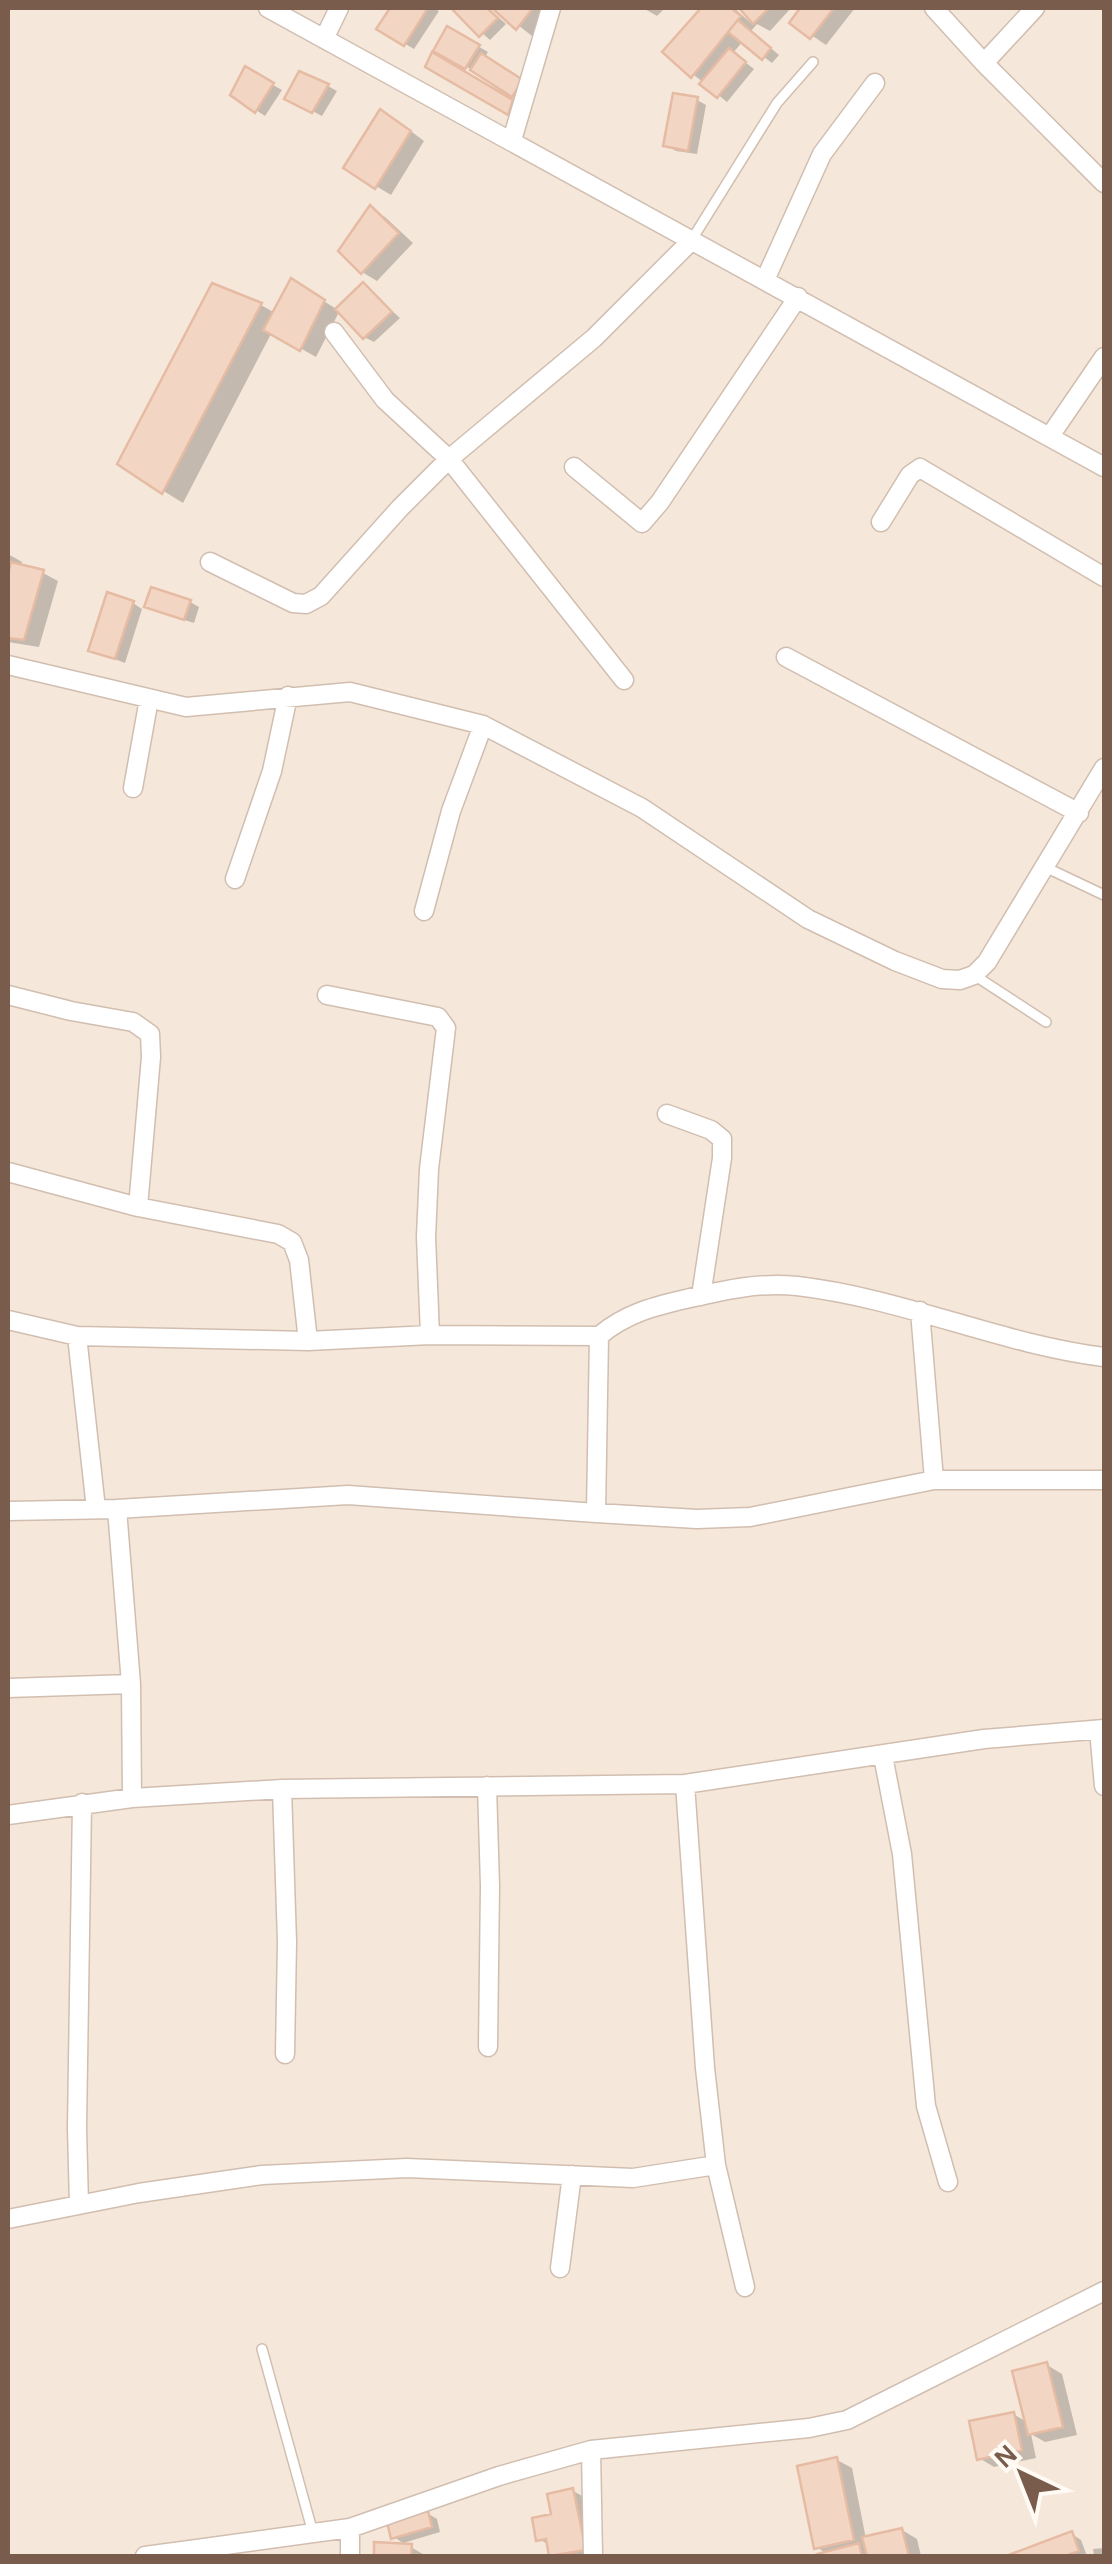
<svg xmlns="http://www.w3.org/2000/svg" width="1112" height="2564" font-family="Karla,sans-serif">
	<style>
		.residential { fill: #f5e8da }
		.shadow { fill: #0003 }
		.building { fill: #f3d5c3; stroke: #e6bba3; stroke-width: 2.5 }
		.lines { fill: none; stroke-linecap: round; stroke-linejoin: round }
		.service-casing { stroke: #d1beb0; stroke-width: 12 }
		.minor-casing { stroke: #d1beb0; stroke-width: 21 }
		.service { stroke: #fff; stroke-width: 9 }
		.minor { stroke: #fff; stroke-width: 18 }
	</style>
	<rect width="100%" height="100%" fill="#fdf6ec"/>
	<!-- residential -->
	<path class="residential" d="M8 8H1104V2556H8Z"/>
	<!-- shadow -->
	<path class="shadow" d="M393 8H433L439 11 414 49 380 29Z
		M454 8H488L506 24 490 40Z
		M496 8H551L553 9 532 36Z
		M643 8H665L657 16Z
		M705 8H734L752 24 755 22 743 8H791L770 31 757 24 751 31 779 55 772 63 743 41 733 53 754 69 727 102 666 52Z
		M803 8H855L826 45 792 22Z
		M448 29 488 52 484 58 531 87 518 118 428 66 433 56 515 104 517 100 476 72 436 50Z
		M246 70 282 90 265 116 256 110Z
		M328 86 337 91 322 116 287 98Z
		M697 100 706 105 697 154 676 151 666 145Z
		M396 120 424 141 391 195 376 186Z
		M371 209 385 217 413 243 377 281 362 272Z
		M363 285 400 318 374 342 364 337 340 310 316 357 272 332 183 503 120 464 261 305 275 313 306 290 338 310Z
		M8 554 22 562 20 567 43 573 58 581 39 647 8 642Z
		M190 602 199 607 194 623 156 611Z
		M133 603 142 609 125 663 91 650Z
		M1047 2365 1062 2374 1077 2435 1045 2442 1031 2434 1036 2458 994 2467 979 2458 1013 2414 1027 2422Z
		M837 2460 852 2468 866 2539 902 2530 917 2539 921 2556H821L828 2554 816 2547Z
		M573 2491 588 2499 599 2556H553L549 2545 539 2539Z
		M427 2513 437 2519 440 2532 403 2543 394 2537Z
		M1072 2534 1081 2540 1087 2556H1013Z
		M377 2545 411 2547 426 2556H376Z
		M1104 2548V2556H1094L1093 2549Z"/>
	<!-- building -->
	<path class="building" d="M390 8H428L404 46 376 29Z
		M451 8H487L498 18 479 37Z
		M492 8H533L516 30Z
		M701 8H731L741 16 691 78 662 52Z
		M739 8H769L753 24Z
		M800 8H834L810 39 789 23Z
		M738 20 771 48 762 60 728 32Z
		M447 26 480 45 465 69 433 51Z
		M729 48 746 62 717 98 699 84Z
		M432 52 513 100 508 115 425 67Z
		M481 53 523 80 512 97 470 70Z
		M245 66 274 83 255 113 230 95Z
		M299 71 329 84 312 113 284 99Z
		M673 93 698 97 688 151 663 146Z
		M380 109 411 131 375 189 343 168Z
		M370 205 399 233 361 274 338 251Z
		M291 278 325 300 300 351 263 330Z
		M363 282 392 312 363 339 335 309Z
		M212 283 262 303 162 494 117 464Z
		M11 562 44 570 24 640 8 638V574Z
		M151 587 191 600 184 620 144 607Z
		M107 592 134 601 115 659 88 651Z
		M1047 2362 1063 2427 1028 2435 1012 2371Z
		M1014 2412 1022 2450 977 2460 969 2421Z
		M837 2457 854 2540 814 2549 797 2466Z
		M573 2488 586 2550 549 2556 546 2539 536 2541 532 2518 551 2514 547 2494Z
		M428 2511 432 2527 391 2539 387 2522Z
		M902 2528 909 2556H867L862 2537Z
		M1072 2531 1079 2551 1065 2556H1006Z
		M374 2542 412 2544 411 2556H374Z
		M859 2543 862 2556H818L817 2554Z"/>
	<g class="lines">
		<defs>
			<path id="service" d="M691 241 777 103 813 62
				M1047 868 1104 895
				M974 975 1046 1022
				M262 2349 313 2533"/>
			<path id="minor" d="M268 8 1104 467
				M934 8 984 63 1104 183
				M324 39 339 8
				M984 63 1035 8
				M512 140 551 8
				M765 280 822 154 875 83
				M334 332 385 400 449 459 624 680
				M1050 436 1104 357
				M574 467 642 523 660 502 798 297
				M881 522 910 475 920 468 1104 577
				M210 562 293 603 306 604 321 596 400 508 449 459 594 338 691 241
				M786 657 1079 813
				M8 665 186 707 350 692 483 725 642 808 808 919 895 961 942 979 960 980 974 975 987 962 1104 768
				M133 788 149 699
				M235 879 272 771 288 696
				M424 911 451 811 483 725
				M8 995 71 1011 133 1022 150 1034 151 1057 138 1207
				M327 995 438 1017 446 1028 429 1169 426 1237 430 1335
				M667 1114 711 1130 722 1139V1158L701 1296
				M8 1172 138 1207 278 1234 292 1242 299 1260 308 1341
				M920 1311 934 1480
				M8 1320 77 1336 308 1341 430 1335 599 1336C626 1313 655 1306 690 1298 725 1290 760 1282 797 1286 902 1298 1000 1344 1104 1357
				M77 1336 96 1509
				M117 1509 131 1684 132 1798
				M8 1511 117 1509 348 1495 596 1513 697 1519 750 1517 934 1480H1104
				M596 1513 599 1336
				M8 1688 131 1684
				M1099 1730 1104 1786
				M883 1756 902 1854 926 2106 948 2182
				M685 1784 705 2068 716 2165 745 2287
				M487 1786 490 1886 488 2047
				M282 1789 287 1942 285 2054
				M8 1815 132 1798 282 1789 685 1784 984 1739 1104 1729
				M79 2205 77 2128 82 1803
				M8 2219 139 2193 262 2175 407 2168 633 2178 716 2165
				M560 2268 572 2175
				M591 2450 593 2556
				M145 2556 350 2528 499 2476 591 2450 809 2428 847 2420 1104 2291
				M350 2556V2528"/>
		</defs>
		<!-- service casing -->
		<use href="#service" class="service-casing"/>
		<!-- minor casing -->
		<use href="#minor" class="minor-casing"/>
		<!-- service -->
		<use href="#service" class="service"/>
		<!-- minor -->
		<use href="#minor" class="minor"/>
	</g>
	<!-- border -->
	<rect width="1112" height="2564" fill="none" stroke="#7a5c4d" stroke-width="20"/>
	<!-- north arrow -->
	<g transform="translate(1022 2474) rotate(317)" stroke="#fffaf3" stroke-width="8" paint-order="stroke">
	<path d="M0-8L18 38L0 25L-18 38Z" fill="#7a5c4d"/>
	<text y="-15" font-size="28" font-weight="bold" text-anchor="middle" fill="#7a5c4d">N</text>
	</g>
</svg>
